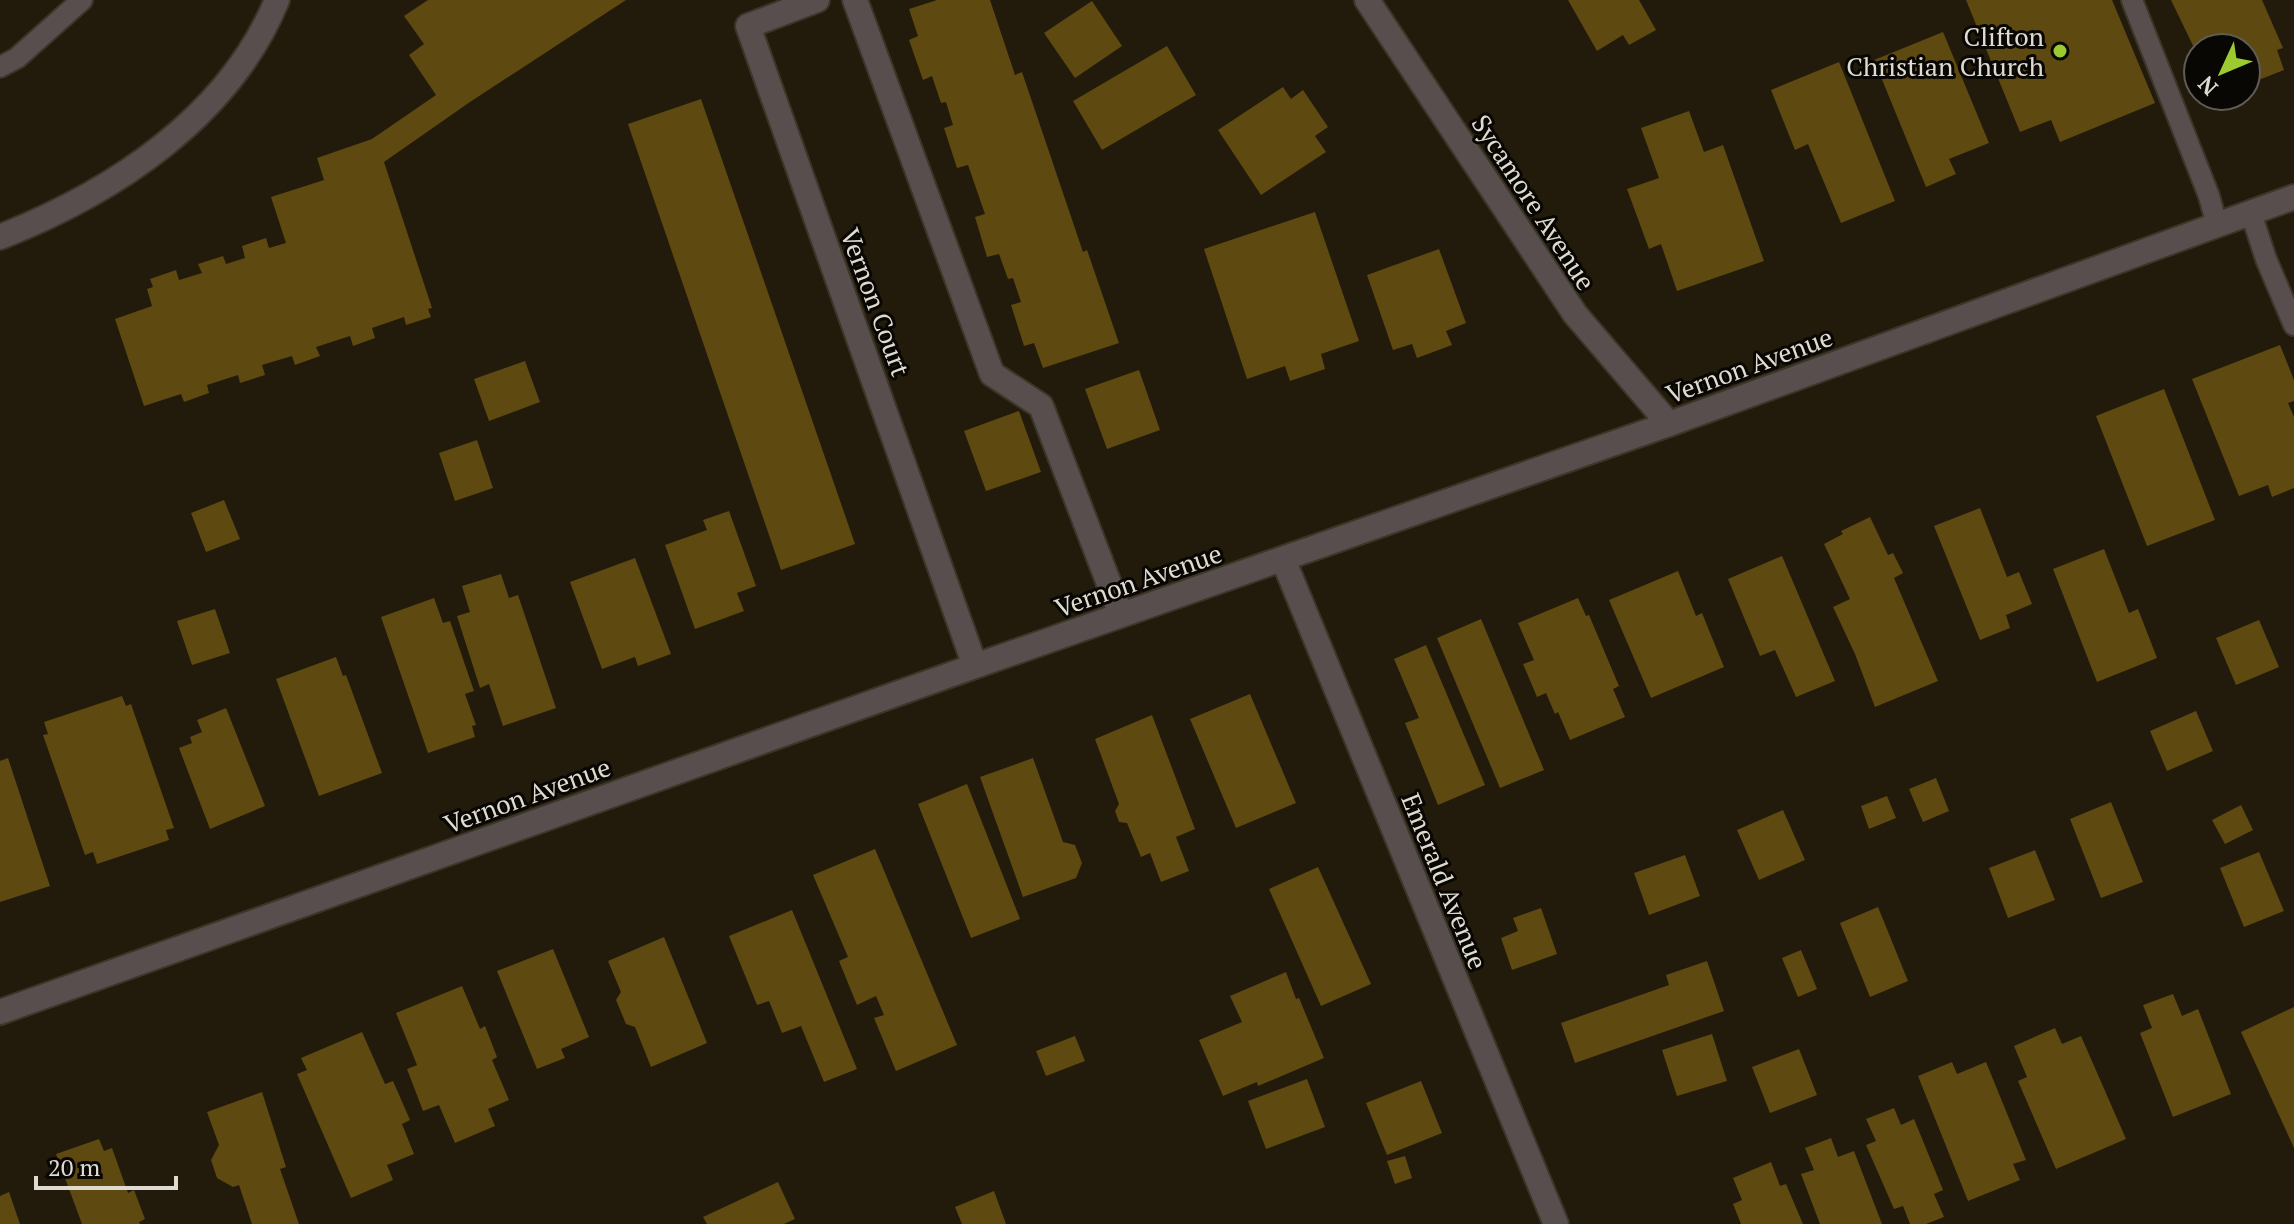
<svg xmlns="http://www.w3.org/2000/svg" width="2294" height="1224" font-family="'PT Serif',serif">
	<style>
		.building { fill: #5e4910 }
		.lines { fill: none; stroke-linecap: round; stroke-linejoin: round }
		.lane-casing { stroke: #3c3628; stroke-width: 24 }
		.street-casing { stroke: #3c3628; stroke-width: 28 }
		.lane { stroke: #574e4d; stroke-width: 20 }
		.street { stroke: #574e4d; stroke-width: 24 }
		.poi-dot { fill: #9dca30; stroke: #090703; stroke-width: 3 }
		.labels { text-anchor: middle; dominant-baseline: central; stroke-width: 6; stroke-linejoin: round; paint-order: stroke }
		.poi-label { font-size: 26px; fill: #dfdbd1; stroke: #090703; text-anchor: end }
		.street-label { font-size: 26px; fill: #dfdbd1; stroke: #090703 }
	</style>
	<rect width="100%" height="100%" fill="#221b0c"/>
	<!-- building -->
	<path class="building" d="M428 0H626L470 102 384 162 432 308 428 309 431 317 406 325 404 317 372 328 375 338 353 346 350 336 316 347 320 356 295 365 292 356 262 365 265 375 240 383 238 375 207 385 209 393 184 402 181 394 144 406 115 319 152 306 147 289 153 287 150 279 176 270 179 280 202 273 198 264 223 256 226 264 245 258 242 246 266 238 269 248 286 243 271 197 324 180 317 158 372 139 436 95 409 55 424 44 404 16Z
		M937 0H990L1015 75 1022 72 1083 252 1087 250 1119 343 1043 368 1034 343 1024 346 1011 305 1021 302 1013 278 1008 279 999 254 987 257 975 217 985 214 968 165 957 168 944 128 953 125 946 102 941 103 932 76 923 80 909 40 918 36 909 9Z
		M1568 0H1639L1656 30 1629 45 1623 35 1597 51Z
		M1966 0H2112L2155 103 2060 142 2051 120 2020 132Z
		M2171 0H2262L2283 48 2277 50 2284 70 2246 85V48H2198V56Z
		M1092 1 1122 46 1075 78 1044 33Z
		M1943 32 1989 143 1949 159 1956 174 1926 187 1874 60Z
		M1167 46 1196 95 1102 150 1073 101Z
		M1839 62 1895 201 1841 223 1808 144 1795 150 1771 90Z
		M1283 87 1291 99 1303 90 1328 127 1315 136 1326 152 1261 195 1218 130Z
		M701 99 855 544 781 570 628 124Z
		M1689 111 1704 152 1723 145 1764 261 1677 291 1661 244 1649 249 1627 189 1659 178 1641 128Z
		M1315 212 1359 341 1321 354 1325 369 1290 381 1285 366 1247 379 1204 249Z
		M1439 249 1466 323 1446 331 1452 345 1417 358 1412 344 1393 350 1367 275Z
		M2280 345 2294 380V401L2288 403 2294 417V488L2272 497 2268 485 2239 496 2192 379Z
		M525 361 540 402 489 421 474 379Z
		M1139 370 1160 430 1107 449 1085 389Z
		M2164 389 2215 520 2147 546 2096 416Z
		M1019 411 1041 472 986 491 964 431Z
		M477 440 493 488 455 501 439 453Z
		M224 500 240 539 206 552 191 513Z
		M1980 508 2007 577 2019 572 2032 604 2006 615 2010 628 1980 640 1934 526Z
		M729 511 756 586 737 593 744 611 695 629 665 545 707 530 703 520Z
		M1870 517 1888 555 1893 553 1903 573 1894 578 1938 681 1875 707 1855 654 1833 607 1850 599 1824 544 1843 534 1841 531Z
		M2104 549 2129 613 2138 609 2157 658 2097 682 2053 569Z
		M1782 556 1835 681 1796 697 1775 650 1760 656 1728 579Z
		M635 558 671 654 638 666 635 657 602 669 570 582Z
		M1678 571 1696 616 1702 613 1724 667 1651 698 1609 600Z
		M501 574 509 598 518 595 556 708 503 726 489 684 480 688 457 616 470 612 462 586Z
		M434 598 443 623 450 621 474 691 465 694 476 725 472 726 475 737 428 753 381 617Z
		M1578 598 1586 616 1589 615 1619 686 1613 689 1625 717 1570 740 1558 712 1555 714 1546 693 1537 697 1523 664 1534 660 1518 623Z
		M215 609 230 653 192 665 177 621Z
		M1481 619 1544 770 1500 788 1437 638Z
		M2259 620 2279 667 2236 685 2216 638Z
		M1426 645 1485 785 1438 805 1405 723 1419 718 1394 659Z
		M336 657 343 676 346 675 382 773 319 796 276 679Z
		M1250 694 1296 803 1236 828 1190 719Z
		M122 696 126 706 131 704 174 828 166 830 169 840 97 864 93 852 85 855 43 735 48 734 44 722Z
		M226 708 265 806 210 829 179 748 192 743 190 737 202 732 197 720Z
		M2196 711 2213 751 2167 771 2150 731Z
		M1152 715 1195 829 1176 837 1189 871 1161 882 1150 853 1141 857 1127 823 1119 822 1115 811 1119 804 1095 739Z
		M8 758 50 886 0 902V761Z
		M1033 758 1063 842 1075 845 1082 863 1076 878 1023 897 980 777Z
		M1936 778 1949 811 1923 822 1909 789Z
		M967 784 1020 919 971 938 918 804Z
		M1887 796 1896 818 1869 829 1861 806Z
		M2111 802 2143 882 2101 898 2070 819Z
		M2241 805 2253 830 2225 844 2212 820Z
		M1783 810 1805 860 1759 880 1737 830Z
		M875 849 957 1045 896 1071 874 1018 884 1015 876 996 857 1005 839 961 848 957 813 875Z
		M2035 850 2055 900 2008 918 1989 868Z
		M2259 852 2284 911 2244 927 2220 868Z
		M1685 855 1700 896 1649 915 1634 873Z
		M1318 867 1371 984 1321 1006 1269 889Z
		M1878 907 1908 981 1870 997 1840 923Z
		M1541 908 1557 954 1512 970 1501 938 1518 931 1513 918Z
		M792 910 857 1069 824 1082 801 1026 782 1033 769 1001 757 1005 729 936Z
		M664 937 707 1043 651 1067 635 1027 626 1024 616 1000 621 992 608 961Z
		M553 949 589 1037 561 1049 565 1058 537 1069 497 971Z
		M1801 950 1817 989 1798 997 1782 958Z
		M1707 961 1724 1011 1575 1063 1561 1023 1669 985 1666 975Z
		M1286 972 1296 999 1299 998 1324 1058 1258 1086 1257 1082 1223 1096 1199 1040 1242 1022 1230 996Z
		M462 986 480 1029 485 1026 497 1057 492 1060 509 1100 488 1109 495 1126 455 1143 439 1105 423 1111 407 1069 417 1065 396 1013Z
		M2173 994 2182 1016 2198 1009 2231 1094 2173 1117 2140 1033 2152 1028 2143 1005Z
		M2294 1007V1148L2241 1032Z
		M2055 1028 2062 1044 2081 1036 2126 1139 2056 1169 2018 1081 2027 1077 2014 1046Z
		M362 1032 385 1084 393 1081 410 1120 402 1124 414 1154 387 1165 393 1180 351 1198 297 1074 307 1070 301 1058Z
		M1712 1034 1727 1081 1677 1096 1662 1050Z
		M1075 1036 1085 1061 1046 1076 1036 1051Z
		M1799 1049 1817 1095 1770 1113 1752 1067Z
		M1952 1062 1957 1074 1986 1062 2026 1160 2013 1164 2020 1180 1968 1201 1918 1076Z
		M1307 1079 1325 1127 1266 1149 1248 1101Z
		M1421 1081 1442 1133 1387 1155 1366 1103Z
		M262 1092 286 1167 280 1169 299 1224H252L239 1185 233 1187 217 1178 211 1160 219 1145 207 1112Z
		M1894 1108 1901 1125 1914 1119 1943 1190 1934 1194 1944 1217 1926 1224H1910L1903 1206 1894 1209 1866 1145 1876 1141 1866 1119Z
		M1831 1138 1838 1157 1854 1151 1882 1224H1820L1801 1174 1814 1170 1805 1148Z
		M99 1139 104 1151 112 1148 128 1193 134 1190 145 1219 139 1222 140 1224H82L56 1154Z
		M1405 1156 1412 1178 1395 1184 1387 1161Z
		M1771 1162 1780 1186 1786 1184 1803 1224H1741L1733 1204 1742 1200 1733 1178Z
		M778 1182 795 1219 784 1224H707L703 1217Z
		M994 1191 1006 1224H962L955 1207Z
		M9 1192 20 1224H0V1196Z"/>
	<g class="lines">
		<defs>
			<path id="lane" d="M2132 0 2209 196 2217 225
				M0 67 17 58 82 0
				M2251 213 2266 259 2294 325"/>
			<path id="street" d="M817 0 748 26 975 666
				M855 0 992 374 1041 406 1121 615
				M1367 0 1575 314 1669 424
				M0 237C114 192 229 117 277 0
				M1283 559 1556 1224
				M0 1012 975 666 1669 424 2294 197"/>
		</defs>
		<!-- lane casing -->
		<use href="#lane" class="lane-casing"/>
		<!-- street casing -->
		<use href="#street" class="street-casing"/>
		<!-- lane -->
		<use href="#lane" class="lane"/>
		<!-- street -->
		<use href="#street" class="street"/>
	</g>
	<!-- markers -->
	<circle class="poi-dot" cx="2060" cy="51" r="8"/>
	<g class="labels">
		<!-- poi labels -->
		<g class="poi-label">
			<text x="2044" y="36">Clifton<tspan x="2044" dy="30">Christian Church</tspan></text>
		</g>
		<!-- street labels -->
		<g class="street-label">
			<text transform="translate(1534 202) rotate(57)">Sycamore Avenue</text>
			<text transform="translate(876 302) rotate(70)">Vernon Court</text>
			<text transform="translate(1749 365) rotate(-20)">Vernon Avenue</text>
			<text transform="translate(1138 580) rotate(-19)">Vernon Avenue</text>
			<text transform="translate(527 795) rotate(-20)">Vernon Avenue</text>
			<text transform="translate(1445 881) rotate(68)">Emerald Avenue</text>
		</g>
	</g>
	<!-- north arrow -->
	<g transform="translate(2222 72) rotate(226)"><circle r="38" fill="#090703" stroke="#5f5c55" stroke-width="2"/>
	<path d="M0-6L14 30L0 20L-14 30Z" fill="#9dca30"/>
	<text y="-12" font-size="22" font-weight="bold" text-anchor="middle" fill="#dfdbd1">N</text>
	</g>
	<!-- scale -->
	<path d="M36 1176v12h140v-12" fill="none" stroke="#dfdbd1" stroke-width="4"/>
	<text x="48" y="1176" font-size="24" fill="#dfdbd1" stroke="#090703" stroke-width="6" paint-order="stroke">20 m</text>
</svg>
